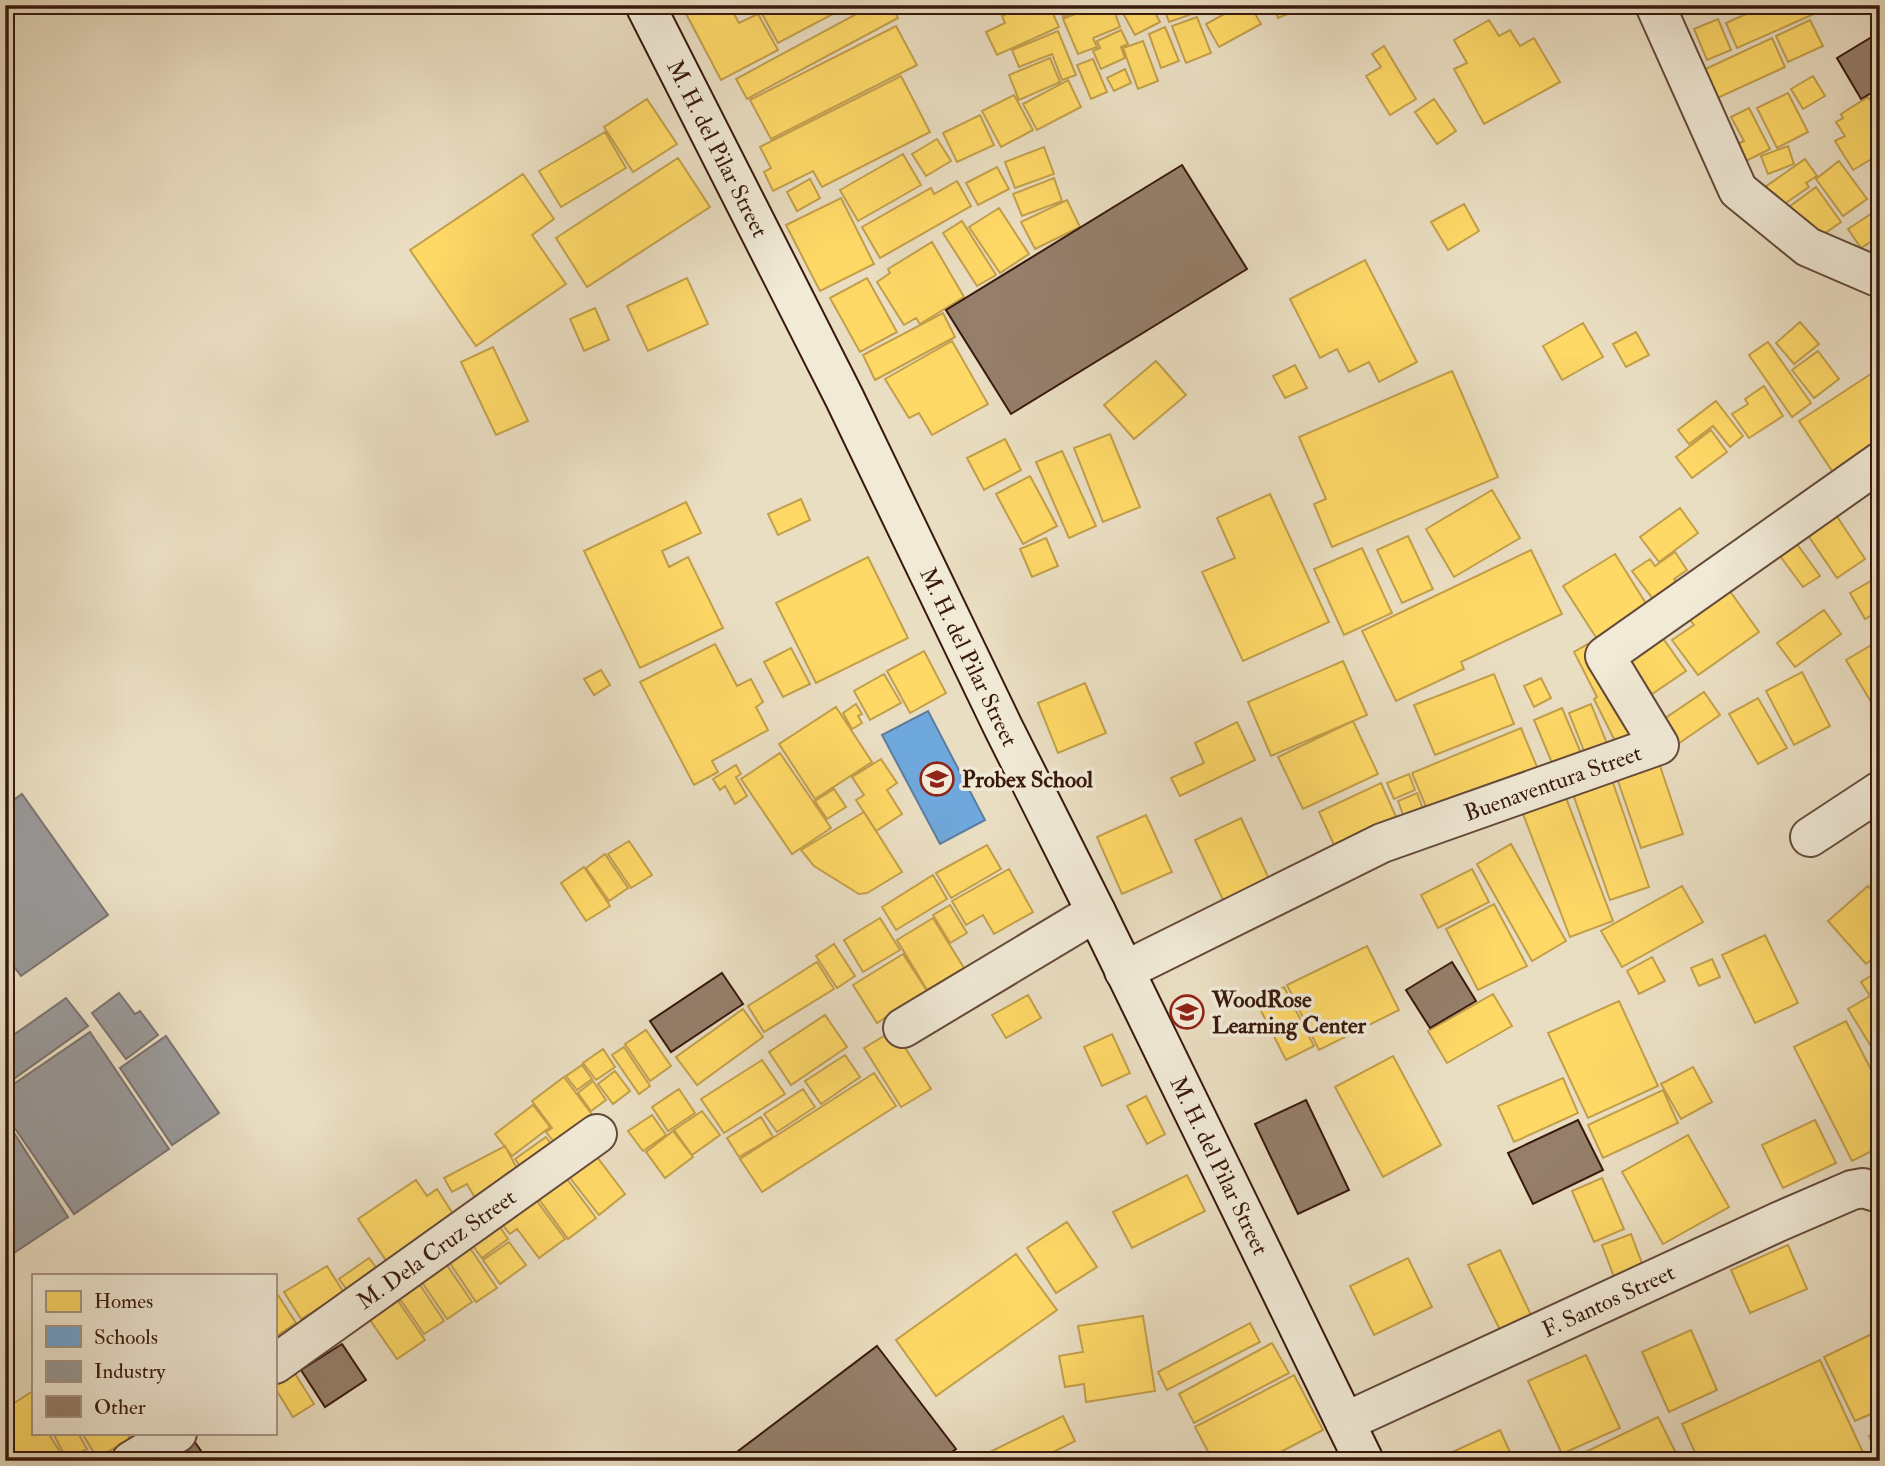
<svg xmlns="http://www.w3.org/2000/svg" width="1885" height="1466" font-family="'IM FELL Double Pica',serif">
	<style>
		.homes { fill: #ffd966; stroke: #c39f4b; stroke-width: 2 }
		.schools { fill: #6fa8dc; stroke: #5e7d9e; stroke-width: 2 }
		.industry { fill: #999; stroke: #7c736f; stroke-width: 2 }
		.building { fill: #957f6b; stroke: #38190c; stroke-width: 2 }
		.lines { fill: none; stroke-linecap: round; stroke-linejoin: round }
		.minor-casing { stroke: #644a3a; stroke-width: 42 }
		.secondary-casing { stroke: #38190c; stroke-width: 42 }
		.minor { stroke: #f1ead7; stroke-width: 38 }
		.secondary { stroke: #f1ead7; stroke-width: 38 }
		.labels { text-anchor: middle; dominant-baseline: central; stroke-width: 7; stroke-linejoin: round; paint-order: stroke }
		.street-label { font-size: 23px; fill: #38190c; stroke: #f1ead7 }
		.poi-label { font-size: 23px; font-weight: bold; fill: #38190c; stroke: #f1ead7; text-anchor: start }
	</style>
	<rect width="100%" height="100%" fill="#eadec2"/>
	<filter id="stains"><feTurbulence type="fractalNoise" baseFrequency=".00286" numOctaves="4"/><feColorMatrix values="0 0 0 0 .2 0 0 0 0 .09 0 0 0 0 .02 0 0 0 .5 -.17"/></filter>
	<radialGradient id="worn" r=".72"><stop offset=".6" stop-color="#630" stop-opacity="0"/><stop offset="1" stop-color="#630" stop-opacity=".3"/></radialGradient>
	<!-- homes -->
	<path class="homes" d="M688 5H729L739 23 758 14 778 50 721 80 683 8Z
		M850 5 778 43 760 10 754 13 750 6Z
		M873 5H891L898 18 747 99 736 79Z
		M1025 5H1049L1059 27 997 55 986 32 1005 23 1002 16Z
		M1057 5H1089L1063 17Z
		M1096 5H1112L1120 27 1093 38 1097 47 1078 54 1063 19Z
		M1151 5 1160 22 1135 35 1119 6Z
		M1163 5H1189L1192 14 1169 22Z
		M1241 5H1250L1261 24 1219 47 1206 24Z
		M1272 5H1306L1307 6 1278 18Z
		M1733 5H1757L1737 13Z
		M1766 5H1811L1814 14 1737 48 1726 23Z
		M1197 17 1211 53 1186 63 1172 26Z
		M1718 19 1731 50 1707 60 1694 29Z
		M1489 20 1499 36 1510 30 1520 46 1534 38 1560 82 1484 124 1454 69 1467 63 1454 40Z
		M1810 20 1823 46 1788 62 1776 36Z
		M896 26 917 65 771 139 750 100Z
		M1165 27 1179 61 1161 68 1149 34Z
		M1121 30 1128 44 1121 47 1125 58 1101 69 1093 51 1100 48 1097 41Z
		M1058 31 1076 75 1062 80 1052 54 1019 67 1012 50Z
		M1772 38 1785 67 1713 100 1699 72Z
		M1143 41 1158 81 1138 89 1123 48Z
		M1384 46 1416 99 1390 115 1366 76 1381 67 1372 54Z
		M1050 58 1060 82 1019 100 1009 75Z
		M1093 59 1107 92 1091 99 1077 65Z
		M1125 69 1131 83 1114 91 1107 78Z
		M901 76 930 132 822 187 813 171 773 191 764 172 771 168 760 147Z
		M1813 76 1825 96 1803 109 1791 89Z
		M1068 80 1081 107 1037 130 1023 104Z
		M1788 93 1808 132 1777 148 1757 108Z
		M1014 95 1033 130 1001 147 982 111Z
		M1868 97 1880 116V154L1853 170 1835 141 1845 136 1836 122 1843 118 1841 114Z
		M647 99 677 144 633 172 604 127Z
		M1434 99 1456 131 1437 144 1415 112Z
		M1749 108 1770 149 1742 163 1733 146 1744 141 1731 117Z
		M980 115 994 145 957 162 943 133Z
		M605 132 626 168 561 207 539 171Z
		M937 139 951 161 926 176 912 154Z
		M1788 146 1794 164 1768 174 1761 156Z
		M1044 147 1054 174 1015 188 1005 162Z
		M903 154 921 185 858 221 840 190Z
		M678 158 710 207 587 287 556 238Z
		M1805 159 1817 176 1806 183 1809 187 1780 207 1765 187Z
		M1839 161 1867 199 1843 216 1816 179Z
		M997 167 1009 189 978 205 966 183Z
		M523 174 554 219 532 235 566 284 476 346 410 250Z
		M1054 178 1062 201 1022 216 1013 194Z
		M810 179 820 198 797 211 787 192Z
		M957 181 971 206 880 258 862 227 931 188 934 194Z
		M1816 187 1841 222 1814 241 1789 207Z
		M841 198 874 264 820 291 786 225Z
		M1067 200 1080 227 1035 249 1021 222Z
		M1464 204 1479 231 1448 250 1431 222Z
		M999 208 1029 254 1000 273 969 227Z
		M1880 208V236L1861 248 1848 229Z
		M962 221 996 275 977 286 943 233Z
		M932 242 964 297 920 324 916 318 904 325 877 282 890 273 888 269Z
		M1365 260 1417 362 1379 382 1369 362 1349 372 1337 349 1320 358 1290 299Z
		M687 278 708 324 648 351 627 306Z
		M867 278 897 332 860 352 830 298Z
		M595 308 609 340 584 351 570 319Z
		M943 313 955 337 875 380 863 355Z
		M1800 322 1819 344 1794 364 1776 343Z
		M1583 323 1603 357 1562 380 1543 346Z
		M1636 332 1649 355 1626 367 1613 344Z
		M952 341 988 404 932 435 919 413 909 418 885 379Z
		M1768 342 1811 403 1792 417 1749 355Z
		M493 347 528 421 496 435 461 362Z
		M1818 351 1839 379 1814 398 1792 370Z
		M1156 361 1186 395 1134 439 1104 405Z
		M1295 365 1307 388 1285 398 1273 376Z
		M1880 368V457L1840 483 1799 421Z
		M1452 371 1498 477 1332 547 1314 504 1326 499 1299 437Z
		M1764 386 1783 416 1749 438 1732 414 1748 404 1745 399Z
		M1716 401 1743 436 1730 447 1713 426 1689 444 1678 430Z
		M1711 430 1727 452 1692 478 1676 457Z
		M1110 434 1140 507 1103 522 1074 448Z
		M1005 439 1021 470 984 490 967 458Z
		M1062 451 1096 526 1069 538 1036 462Z
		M1030 476 1057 526 1023 544 996 494Z
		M1492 490 1520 538 1454 577 1426 529Z
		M1270 494 1329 622 1243 661 1202 572 1235 558 1217 518Z
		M801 499 810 520 778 535 768 514Z
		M686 502 701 533 662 551 669 567 688 557 723 628 640 668 584 551Z
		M1680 508 1698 533 1659 562 1640 537Z
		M1836 515 1865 559 1837 578 1807 534Z
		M1408 536 1433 589 1402 603 1377 550Z
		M1046 538 1058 566 1032 577 1020 549Z
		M1797 544 1820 576 1803 587 1780 556Z
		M1362 548 1392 613 1344 635 1314 569Z
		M1531 550 1562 614 1461 662 1464 669 1396 701 1362 631Z
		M1675 552 1687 570 1674 579 1679 586 1656 603 1632 571 1650 559 1655 566Z
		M1615 554 1650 610 1599 642 1563 586Z
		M868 557 908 638 816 683 776 603Z
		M1876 578 1880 584V610L1865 619 1850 593Z
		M1727 587 1759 632 1698 675 1672 640 1694 625 1687 616Z
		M1824 610 1841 634 1795 667 1777 643Z
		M1662 637 1686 671 1652 694 1629 661Z
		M1880 640V704L1874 707 1846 660Z
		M715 644 737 686 751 679 763 702 756 707 768 730 712 761 718 772 694 785 640 682Z
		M1588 644 1636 738 1618 747 1594 699 1597 697 1574 652Z
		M791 648 810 684 783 697 764 662Z
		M924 651 946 693 910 713 887 671Z
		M1343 661 1367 715 1271 756 1248 702Z
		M601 670 610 685 594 695 584 679Z
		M1802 672 1830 726 1794 745 1766 691Z
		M884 674 901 703 870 720 854 691Z
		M1494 674 1514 724 1435 755 1414 705Z
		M1541 678 1551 698 1534 707 1524 686Z
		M1085 683 1106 733 1058 753 1038 703Z
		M1704 692 1720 715 1675 746 1658 723Z
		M1758 698 1787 748 1758 764 1729 714Z
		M856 704 862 714 858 716 862 723 852 729 843 713Z
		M1591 704 1610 751 1588 761 1569 713Z
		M836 707 872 762 815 799 779 744Z
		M1562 708 1583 758 1555 770 1534 720Z
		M1353 721 1378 774 1303 809 1278 757Z
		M1237 722 1255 760 1180 796 1171 778 1204 763 1195 743Z
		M1521 728 1540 774 1431 819 1412 773Z
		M780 753 831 828 792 854 741 779Z
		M881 759 897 783 887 790 902 814 876 831 856 800 864 795 852 777Z
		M1659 763 1683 834 1641 848 1617 778Z
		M736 765 741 774 736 777 747 796 735 804 725 786 720 790 713 779Z
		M1409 774 1415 790 1394 799 1387 783Z
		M1612 780 1649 887 1610 900 1573 794Z
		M1381 783 1401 828 1339 856 1319 812Z
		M834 789 846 807 827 819 815 801Z
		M1563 790 1613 921 1570 937 1520 806Z
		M1417 793 1427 820 1408 828 1398 801Z
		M864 812 902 872 867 893 859 894 814 866 801 850Z
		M1146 815 1172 872 1122 894 1097 837Z
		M1241 818 1270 881 1224 902 1195 840Z
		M629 841 652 875 631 888 608 854Z
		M1511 844 1566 941 1532 961 1477 864Z
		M987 845 1001 869 951 898 936 873Z
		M605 854 628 888 609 901 586 868Z
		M584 867 610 906 586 921 561 883Z
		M1009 869 1033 912 994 934 983 915 966 925 952 901Z
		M1472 869 1489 902 1438 928 1421 895Z
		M933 875 947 899 896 930 882 907Z
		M1682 886 1703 922 1622 967 1601 931Z
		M1868 886 1880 899V953L1866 964 1828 921Z
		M1494 904 1527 966 1478 990 1446 929Z
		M950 905 967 933 950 943 933 915Z
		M880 918 900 950 863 972 844 940Z
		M933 918 964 968 927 990 897 940Z
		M1765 935 1798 1003 1755 1023 1722 955Z
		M834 944 855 976 837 988 816 956Z
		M1367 946 1399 1010 1319 1050 1287 985Z
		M903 954 927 991 877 1023 853 985Z
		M1652 957 1665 981 1639 994 1627 971Z
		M1712 959 1720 977 1699 986 1691 968Z
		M817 962 834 989 764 1032 748 1006Z
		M1880 970V1061L1848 1009 1870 996 1861 982Z
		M1284 987 1314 1046 1286 1060 1256 1001Z
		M1493 994 1512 1026 1447 1063 1428 1031Z
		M1028 995 1041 1018 1006 1038 992 1015Z
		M1619 1001 1658 1086 1588 1118 1548 1033Z
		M743 1009 763 1037 697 1085 676 1057Z
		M825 1015 847 1047 791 1085 769 1052Z
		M1846 1021 1880 1087V1147L1852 1161 1794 1047Z
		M646 1030 671 1066 650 1081 625 1044Z
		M894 1030 931 1089 901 1107 864 1048Z
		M1112 1034 1130 1073 1102 1086 1084 1047Z
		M624 1047 650 1086 639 1094 612 1055Z
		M603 1049 615 1067 596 1080 583 1063Z
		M845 1055 860 1077 821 1104 805 1081Z
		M1393 1056 1441 1145 1383 1177 1335 1087Z
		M762 1060 785 1094 724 1133 701 1099Z
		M582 1065 592 1079 577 1090 566 1076Z
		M1693 1067 1712 1102 1681 1119 1661 1084Z
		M615 1071 630 1091 613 1104 598 1084Z
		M874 1073 896 1106 762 1192 740 1159Z
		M564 1077 596 1120 558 1147 546 1132 552 1128 532 1101Z
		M1563 1078 1578 1113 1514 1142 1498 1106Z
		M593 1081 606 1100 591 1111 578 1093Z
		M679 1089 695 1113 668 1131 652 1107Z
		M803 1089 815 1107 777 1132 764 1114Z
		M1663 1090 1678 1123 1603 1158 1588 1125Z
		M1146 1096 1165 1134 1147 1144 1127 1106Z
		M533 1105 550 1127 512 1156 495 1134Z
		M702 1111 720 1135 692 1155 674 1130Z
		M652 1115 666 1135 643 1151 628 1131Z
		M761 1117 773 1137 739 1157 727 1138Z
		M1815 1120 1836 1163 1783 1188 1762 1145Z
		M673 1131 693 1157 665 1178 646 1152Z
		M1688 1135 1729 1207 1663 1244 1622 1172Z
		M546 1137 557 1152 526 1174 515 1159Z
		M505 1146 520 1174 475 1198 467 1184 452 1192 444 1178Z
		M594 1153 625 1194 599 1215 567 1174Z
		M561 1171 596 1218 568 1239 533 1191Z
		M1187 1175 1205 1211 1132 1248 1113 1212Z
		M1602 1178 1624 1229 1594 1242 1572 1191Z
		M416 1180 427 1196 437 1189 455 1217 387 1262 358 1219Z
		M531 1193 565 1239 539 1258 517 1229 510 1234 497 1218Z
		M494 1218 508 1239 482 1258 467 1238Z
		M1067 1222 1097 1267 1056 1293 1027 1248Z
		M1631 1234 1643 1266 1614 1277 1602 1245Z
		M464 1239 497 1288 476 1302 443 1253Z
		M509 1242 526 1265 500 1284 483 1260Z
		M1788 1245 1807 1289 1750 1313 1731 1270Z
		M1500 1250 1532 1317 1501 1332 1468 1265Z
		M1016 1254 1057 1310 936 1396 896 1340Z
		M440 1255 472 1302 447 1319 415 1272Z
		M369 1258 381 1274 351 1295 339 1279Z
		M1408 1258 1432 1307 1374 1335 1350 1286Z
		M327 1266 344 1293 301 1319 284 1292Z
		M420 1285 444 1321 424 1334 400 1299Z
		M278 1295 296 1323 275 1337V1297Z
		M396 1298 425 1340 397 1359 368 1317Z
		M1143 1316 1155 1391 1086 1402 1084 1384 1065 1387 1059 1356 1083 1352 1078 1326Z
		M1250 1323 1260 1342 1167 1390 1158 1372Z
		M1691 1330 1717 1390 1669 1412 1642 1352Z
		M1880 1330V1410L1855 1421 1824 1357Z
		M1272 1343 1289 1373 1194 1423 1179 1394Z
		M1586 1355 1620 1428 1562 1454 1528 1381Z
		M1820 1360 1867 1461H1699L1682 1424Z
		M289 1364 314 1404 293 1417 275 1388V1372Z
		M1294 1375 1323 1430 1263 1461H1213L1195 1427Z
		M33 1391V1433H48L66 1461H5V1409Z
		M1063 1416 1075 1441 1036 1461H992L988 1453Z
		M1658 1417 1680 1461H1567Z
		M1500 1430 1514 1461H1433Z
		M1880 1431V1457L1869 1436Z
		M53 1433H78L87 1449 67 1460Z
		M82 1433H127L130 1439 97 1458Z
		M1294 1455 1297 1461H1281Z"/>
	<!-- schools -->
	<path class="schools" d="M928 711 985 820 940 844 882 735Z"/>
	<!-- industry -->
	<path class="industry" d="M22 794 108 915 21 976 5 955V806Z
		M5 974 14 987 5 993Z
		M119 993 135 1014 140 1011 158 1035 126 1059 92 1013Z
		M66 998 88 1026 5 1085V1041Z
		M90 1032 169 1149 74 1214 5 1114V1090Z
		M166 1036 219 1113 172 1145 120 1068Z
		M5 1119 68 1217 5 1259Z"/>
	<!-- building -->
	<path class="building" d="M1880 32V88L1861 99 1837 58Z
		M1182 165 1247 269 1011 414 946 310Z
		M1452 962 1476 1001 1430 1028 1406 990Z
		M722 973 743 1004 671 1052 650 1021Z
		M1306 1100 1349 1190 1298 1214 1255 1124Z
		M1578 1120 1603 1170 1533 1204 1508 1153Z
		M342 1344 366 1380 325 1407 301 1370Z
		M877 1346 956 1449 940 1461H725Z
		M192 1438 208 1461H162Z"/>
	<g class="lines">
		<defs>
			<g id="minor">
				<path d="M1655 5 1738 190 1808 247 1880 278"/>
				<path d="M1810 837 1880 791"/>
				<path id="s1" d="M1124 971 1382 843 1659 745 1605 656 1880 462"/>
				<path d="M903 1028 1096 912"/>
				<path id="s2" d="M275 1364 597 1134"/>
				<path id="s3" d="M1345 1422 1778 1222 1852 1190 1863 1188 1880 1193"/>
				<path d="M131 1461 177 1433"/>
			</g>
			<g id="secondary">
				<path id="s4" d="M645 5 844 397 1003 727 1096 912 1364 1461"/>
			</g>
		</defs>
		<!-- minor casing -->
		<use href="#minor" class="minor-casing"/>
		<!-- secondary casing -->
		<use href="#secondary" class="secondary-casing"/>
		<!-- minor -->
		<use href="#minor" class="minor"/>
		<!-- secondary -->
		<use href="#secondary" class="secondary"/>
	</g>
	<!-- icons -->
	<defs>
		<symbol id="school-ring" viewBox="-11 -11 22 22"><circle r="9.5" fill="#f1ead7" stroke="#8f2418" stroke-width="1.5"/><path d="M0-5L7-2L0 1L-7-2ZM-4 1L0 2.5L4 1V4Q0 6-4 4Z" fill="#8f2418"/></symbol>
	</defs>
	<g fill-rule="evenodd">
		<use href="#school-ring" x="918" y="760" width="38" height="38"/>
		<use href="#school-ring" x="1168" y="993" width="38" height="38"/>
	</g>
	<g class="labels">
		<!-- street labels -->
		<g class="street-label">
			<text stroke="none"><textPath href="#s4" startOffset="161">M. H. del Pilar Street</textPath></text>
			<text stroke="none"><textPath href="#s4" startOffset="728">M. H. del Pilar Street</textPath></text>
			<text stroke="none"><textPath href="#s1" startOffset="469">Buenaventura Street</textPath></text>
			<text stroke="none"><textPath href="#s4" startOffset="1295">M. H. del Pilar Street</textPath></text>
			<text stroke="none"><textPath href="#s2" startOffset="198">M. Dela Cruz Street</textPath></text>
			<text stroke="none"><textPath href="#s3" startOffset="290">F. Santos Street</textPath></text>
		</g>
		<!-- poi labels -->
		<g class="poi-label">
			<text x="962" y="779">Probex School</text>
			<text x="1212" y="999">WoodRose<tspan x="1212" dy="26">Learning Center</tspan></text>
		</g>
	</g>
	<!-- margin -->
	<rect width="1885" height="1466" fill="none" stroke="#eadec2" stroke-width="28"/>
	<rect x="7" y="7" width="1871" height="1452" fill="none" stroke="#38190c" stroke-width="3.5"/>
	<rect x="14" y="14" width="1857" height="1438" fill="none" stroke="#38190c" stroke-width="2"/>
	<!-- legend -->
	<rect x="32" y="1274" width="245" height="161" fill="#f1ead7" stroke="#a79686" stroke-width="2"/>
	<rect x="46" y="1291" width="35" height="21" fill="#ffd966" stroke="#a79686" stroke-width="2"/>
	<text x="94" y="1308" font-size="21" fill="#38190c">Homes</text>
	<rect x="46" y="1326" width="35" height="21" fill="#6fa8dc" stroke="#a79686" stroke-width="2"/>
	<text x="94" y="1344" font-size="21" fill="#38190c">Schools</text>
	<rect x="46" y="1361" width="35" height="21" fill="#999999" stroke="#a79686" stroke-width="2"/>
	<text x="94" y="1378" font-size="21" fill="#38190c">Industry</text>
	<rect x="46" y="1396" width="35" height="21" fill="#957f6b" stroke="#a79686" stroke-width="2"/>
	<text x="94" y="1414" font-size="21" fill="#38190c">Other</text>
	<rect width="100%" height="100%" filter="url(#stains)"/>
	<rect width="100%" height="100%" fill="url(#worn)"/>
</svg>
